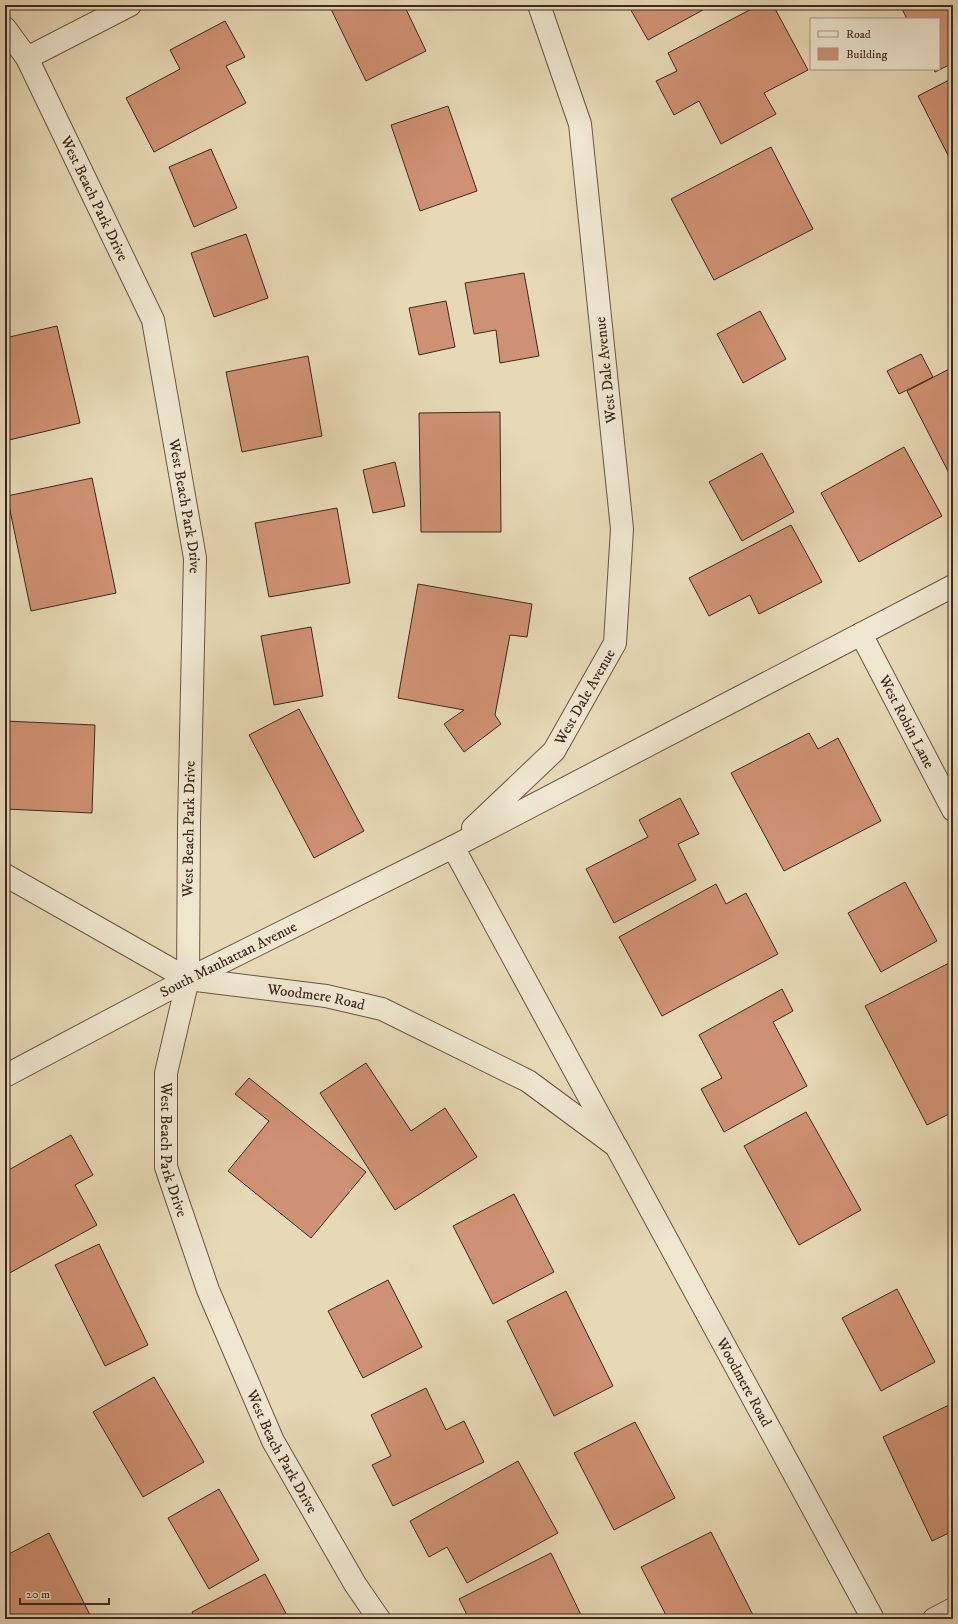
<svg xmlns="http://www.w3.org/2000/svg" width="958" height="1624" font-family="'IM FELL DW Pica',serif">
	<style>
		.building { fill: #cf9173; stroke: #3d291e }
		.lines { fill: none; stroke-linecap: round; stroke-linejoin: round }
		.minor-casing { stroke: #685544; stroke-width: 24 }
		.minor { stroke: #efe6d0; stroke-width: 22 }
		.labels { text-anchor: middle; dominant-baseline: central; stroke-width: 3; stroke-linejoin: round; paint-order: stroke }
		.street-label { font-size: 15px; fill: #3d291e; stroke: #efe6d0 }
	</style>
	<rect width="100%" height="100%" fill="#e7d9b6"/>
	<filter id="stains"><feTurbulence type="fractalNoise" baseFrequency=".005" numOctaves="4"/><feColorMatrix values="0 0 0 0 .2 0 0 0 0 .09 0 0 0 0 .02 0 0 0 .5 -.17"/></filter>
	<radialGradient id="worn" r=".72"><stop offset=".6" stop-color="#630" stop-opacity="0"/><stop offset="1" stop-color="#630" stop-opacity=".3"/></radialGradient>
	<!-- building -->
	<path class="building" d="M329 5H404L426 51 366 81Z
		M628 5H712L648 40Z
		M759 5H773L808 70 764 93 776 114 721 144 699 101 674 115 656 81 677 71 668 53Z
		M900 5H952L953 8V63L935 72 934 69H939V19H907Z
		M225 21 245 57 226 66 246 103 154 152 126 98 180 69 170 50Z
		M953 78V165L918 96Z
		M448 106 477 191 420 211 391 125Z
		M771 147 813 229 714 280 671 199Z
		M211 149 237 208 194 227 169 167Z
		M246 234 268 298 214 317 191 253Z
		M524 273 539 356 500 363 496 330 474 334 465 283Z
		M446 301 455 347 419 355 409 308Z
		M760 311 786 359 743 383 717 334Z
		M57 326 80 423 5 441V338Z
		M921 354 933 377 899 394 887 371Z
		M308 356 322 436 242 452 226 372Z
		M953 367V481L907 391Z
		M500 412 501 532H421L419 413Z
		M904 447 942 516 859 562 821 493Z
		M762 453 794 512 742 541 709 482Z
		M395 462 405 506 373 513 363 470Z
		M92 478 116 593 31 611 7 496Z
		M337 508 350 583 269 597 255 523Z
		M791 525 822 582 759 614 750 595 709 616 689 578Z
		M418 584 532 604 527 637 510 635 495 715 501 724 464 752 444 724 464 710 398 698Z
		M311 627 323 696 274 705 261 636Z
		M299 709 364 831 314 858 249 735Z
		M5 721 95 725 92 813 5 809Z
		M809 733 818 749 838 738 881 821 784 871 731 773Z
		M680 798 699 834 678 844 696 880 614 923 586 869 648 837 639 820Z
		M905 882 937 941 881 972 848 913Z
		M716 884 726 904 746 893 778 954 662 1016 619 937Z
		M953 961V1112L927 1125 865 1006Z
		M782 989 793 1011 773 1022 807 1086 724 1132 701 1089 722 1078 699 1035Z
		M366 1063 411 1131 445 1108 477 1157 395 1210 320 1093Z
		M249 1078 366 1172 311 1238 228 1171 269 1121 235 1094Z
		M806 1112 861 1210 799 1245 744 1146Z
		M71 1135 93 1175 75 1185 97 1225 6 1275 5 1172Z
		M514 1194 554 1272 493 1304 453 1226Z
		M99 1244 148 1345 105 1366 55 1265Z
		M388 1280 422 1347 363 1378 328 1311Z
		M897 1289 935 1362 881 1391 842 1318Z
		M566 1291 613 1386 554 1416 507 1321Z
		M154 1377 204 1462 143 1497 93 1412Z
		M426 1388 446 1430 464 1421 484 1462 393 1506 372 1465 391 1456 371 1415Z
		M953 1403V1531L932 1541 883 1437Z
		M635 1422 675 1498 614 1530 574 1453Z
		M518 1461 558 1533 467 1583 447 1547 429 1557 410 1521Z
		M219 1489 259 1560 209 1589 168 1518Z
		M711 1532 755 1619H668L641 1567Z
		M49 1533 92 1619H5V1556Z
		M551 1553 583 1619H469L459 1599Z
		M265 1574 289 1619H195L192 1612Z"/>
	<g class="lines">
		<defs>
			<g id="minor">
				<path id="s1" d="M5 28 27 58 153 320 195 558 189 823 188 979 166 1073V1167L208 1290 273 1441 355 1584 379 1619"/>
				<path d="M27 58 130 5"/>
				<path id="s2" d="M861 634 953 810"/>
				<path id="s3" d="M473 828 554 751 615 643 622 529 580 124 539 5"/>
				<path d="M453 847 613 1141"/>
				<path id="s4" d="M5 875 188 979 326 996 382 1009 528 1081 616 1146 873 1619"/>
				<path id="s5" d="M5 1076 188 979 453 847 953 586"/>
				<path d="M934 1619 953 1609"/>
			</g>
		</defs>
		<!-- minor casing -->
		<use href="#minor" class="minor-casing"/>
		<!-- minor -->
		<use href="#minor" class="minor"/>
	</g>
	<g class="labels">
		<!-- street labels -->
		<g class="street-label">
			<text stroke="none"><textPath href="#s1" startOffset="193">West Beach Park Drive</textPath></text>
			<text transform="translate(606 370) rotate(-96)">West Dale Avenue</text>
			<text stroke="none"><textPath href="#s1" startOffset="517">West Beach Park Drive</textPath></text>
			<text stroke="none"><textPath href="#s3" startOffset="174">West Dale Avenue</textPath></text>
			<text stroke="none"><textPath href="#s2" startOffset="99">West Robin Lane</textPath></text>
			<text transform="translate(189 829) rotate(-89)">West Beach Park Drive</text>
			<text stroke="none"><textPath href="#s5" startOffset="252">South Manhattan Avenue</textPath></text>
			<text stroke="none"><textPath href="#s4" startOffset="340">Woodmere Road</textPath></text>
			<text stroke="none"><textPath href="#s1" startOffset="1165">West Beach Park Drive</textPath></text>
			<text stroke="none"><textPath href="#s4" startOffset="948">Woodmere Road</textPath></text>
			<text stroke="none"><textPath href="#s1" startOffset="1489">West Beach Park Drive</textPath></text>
		</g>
	</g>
	<!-- margin -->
	<rect width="958" height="1624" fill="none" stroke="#e7d9b6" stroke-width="20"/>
	<rect x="6" y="6" width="946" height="1612" fill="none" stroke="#3d291e" stroke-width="2"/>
	<rect x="10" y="10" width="938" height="1604" fill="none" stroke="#3d291e"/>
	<!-- legend -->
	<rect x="810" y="18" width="130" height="52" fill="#efe6d0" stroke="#a89a89"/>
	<rect x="818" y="31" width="20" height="6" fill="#efe6d0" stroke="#a89a89"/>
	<text x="846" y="38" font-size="12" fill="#3d291e">Road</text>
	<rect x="818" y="48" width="20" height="12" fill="#cf9173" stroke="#a89a89"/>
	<text x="846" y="58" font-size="12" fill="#3d291e">Building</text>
	<!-- scale -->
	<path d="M20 1598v6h89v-6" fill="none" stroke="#3d291e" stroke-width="2"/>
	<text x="26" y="1598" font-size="12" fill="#3d291e" stroke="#efe6d0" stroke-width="3" paint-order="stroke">20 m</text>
	<rect width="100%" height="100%" filter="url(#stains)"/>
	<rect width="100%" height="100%" fill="url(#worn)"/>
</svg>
